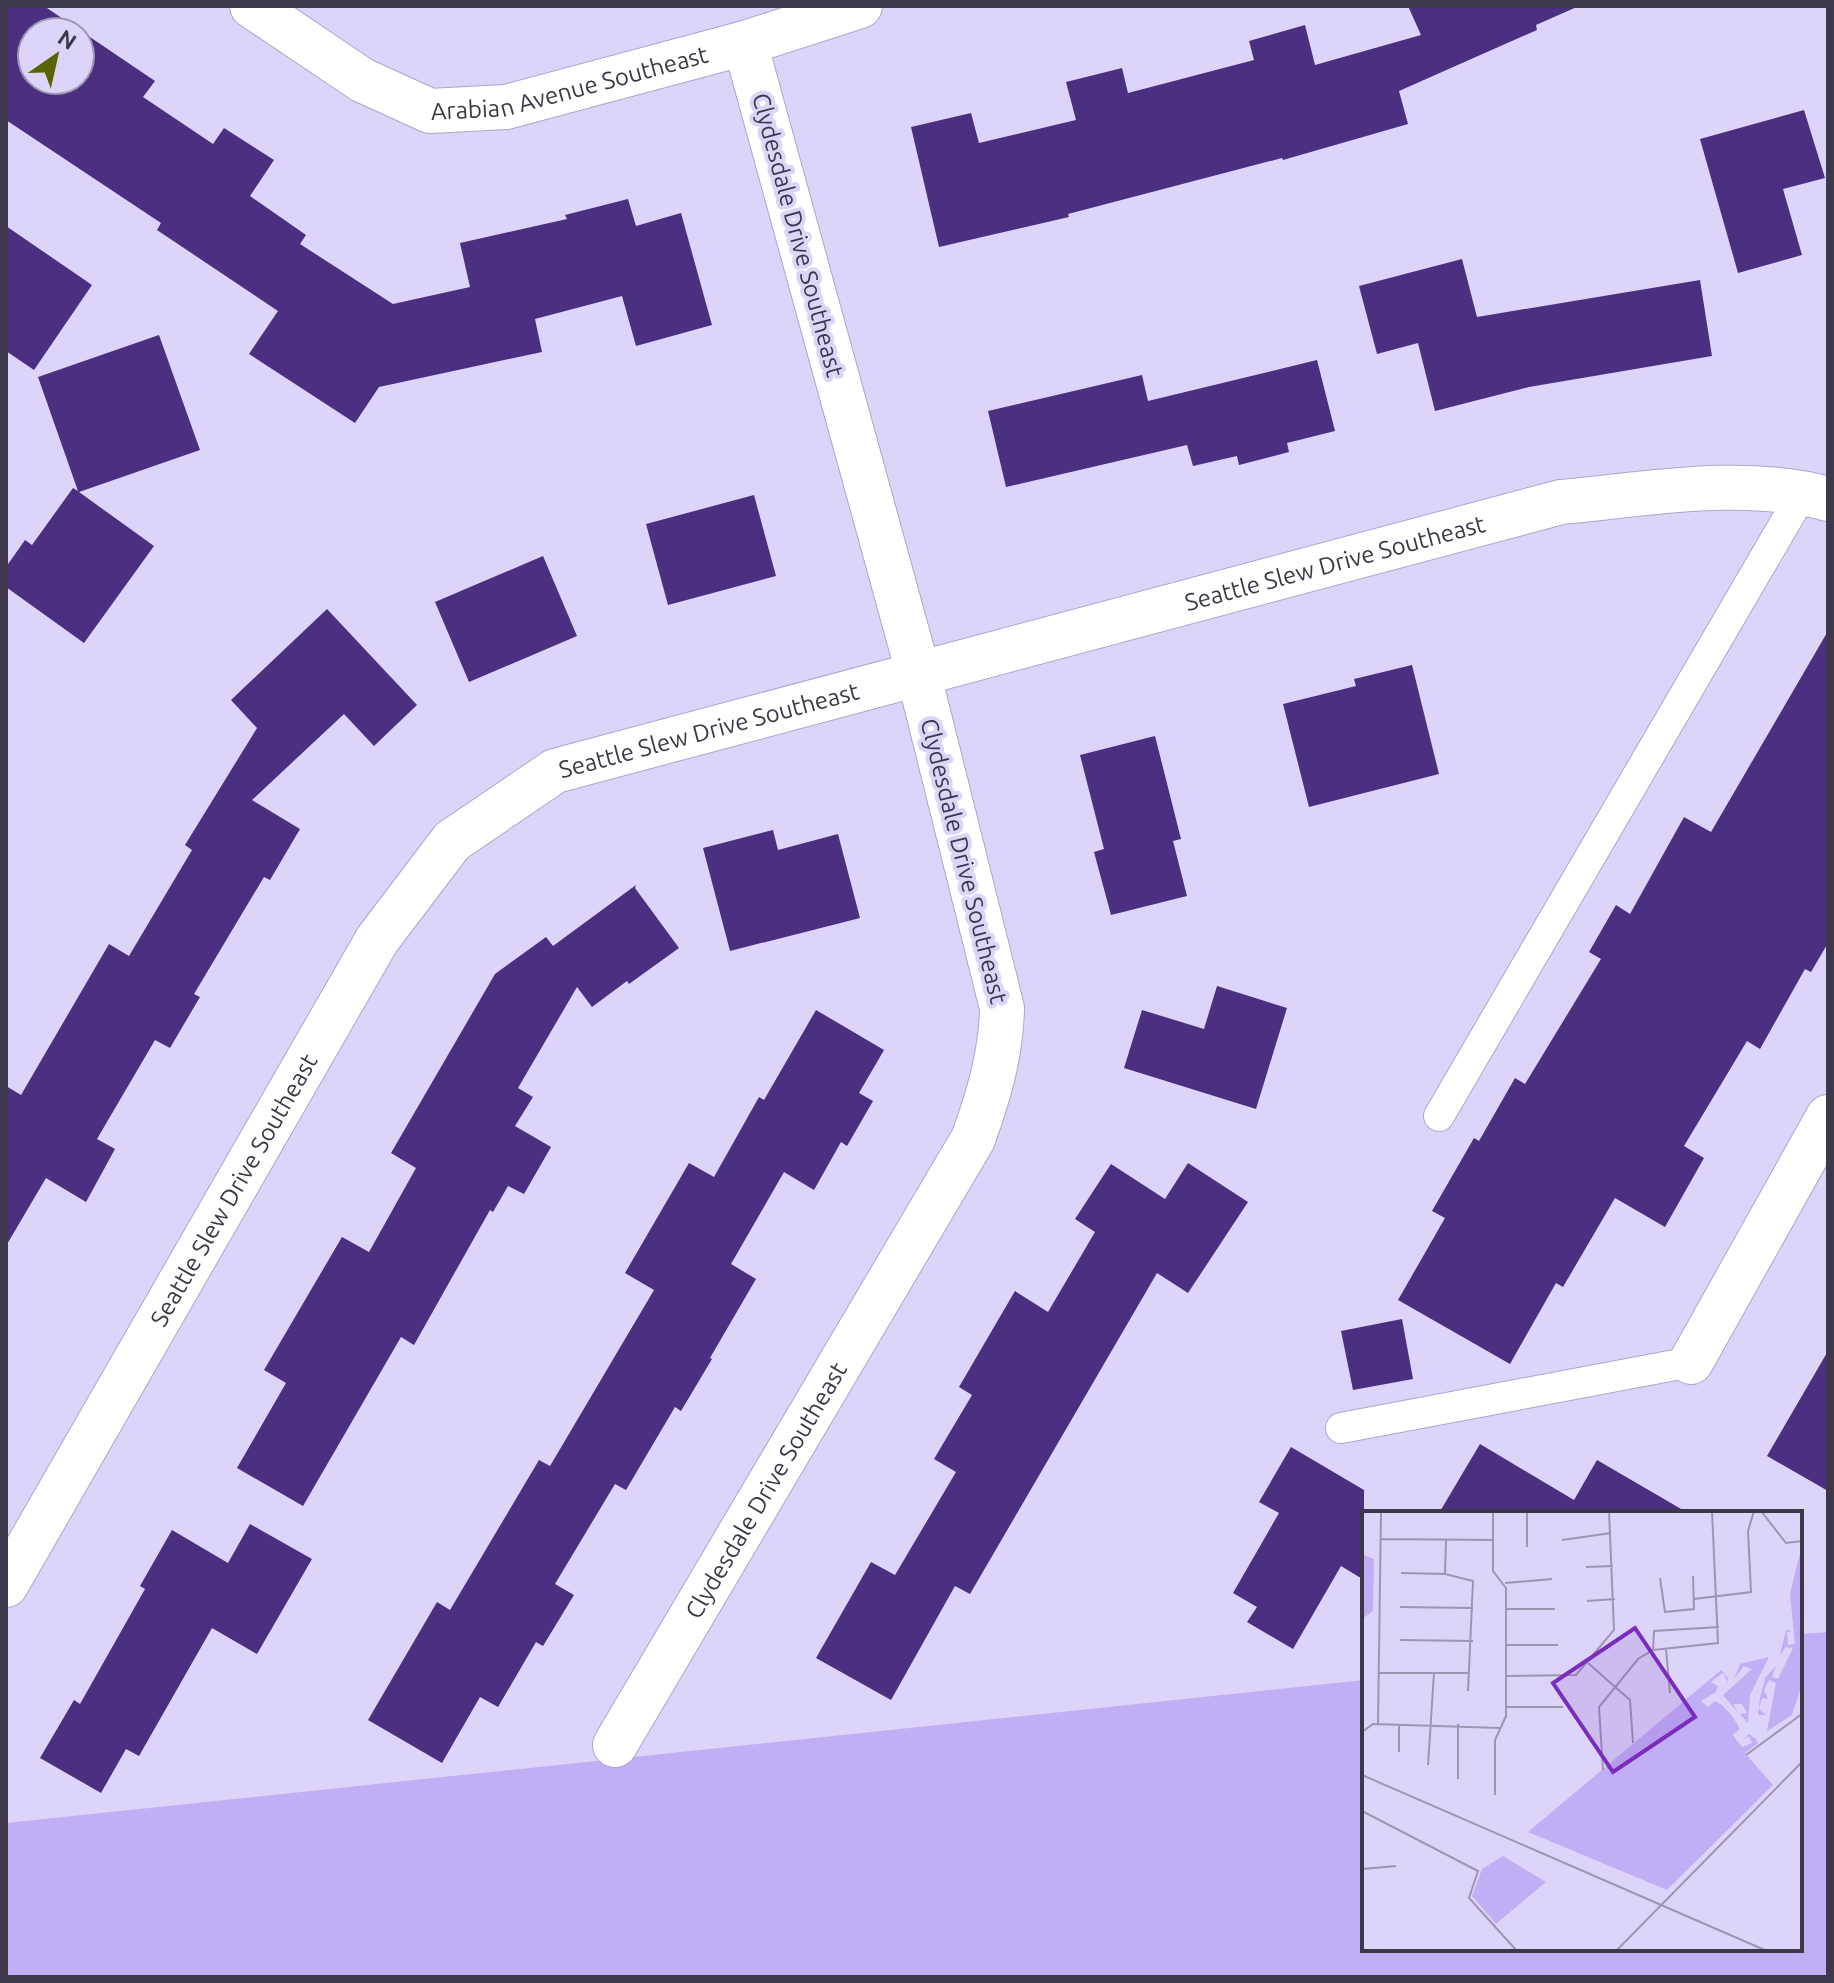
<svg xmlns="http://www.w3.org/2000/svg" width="1834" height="1983" font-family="Ubuntu,sans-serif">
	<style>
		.green { fill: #c0aff5 }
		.building { fill: #4b2f80; fill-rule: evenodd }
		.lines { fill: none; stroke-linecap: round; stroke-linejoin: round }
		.service-casing { stroke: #aea4cf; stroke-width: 32 }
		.minor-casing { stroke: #aea4cf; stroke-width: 46 }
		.service { stroke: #fff; stroke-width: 30 }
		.minor { stroke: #fff; stroke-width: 44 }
		.labels { text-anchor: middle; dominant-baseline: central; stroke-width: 8; stroke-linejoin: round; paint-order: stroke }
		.street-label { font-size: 24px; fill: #3c384a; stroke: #dcd5f9 }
		.inset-road { fill: none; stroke: #9c96b3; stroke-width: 2 }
		.view { fill: #7b2cbf; fill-opacity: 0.15; stroke: #7b2cbf; stroke-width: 4 }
		.inset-edge { fill: none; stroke: #3c384a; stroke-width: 4 }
	</style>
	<rect width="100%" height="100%" fill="#dcd5f9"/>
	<!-- green -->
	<path class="green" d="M1828 1632V1977H6V1823L1364 1680V1949H1800V1634Z"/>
	<!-- building -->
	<path class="building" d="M6 6H44L155 81 143 97 213 144 224 128 274 160 250 196 306 235 300 244 393 304 470 287 460 243 567 219 565 215 628 199 636 226 681 213 712 325 636 346 622 296 535 319 542 352 379 387 355 423 249 354 278 311 157 230 161 223 6 120ZM32 32H80V80H32Z
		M1408 6H1579L1536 25 1537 30 1399 91 1408 124 1283 160 1282 158 1068 214 1069 217 939 247 911 127 971 113 979 143 1076 120 1066 82 1122 68 1128 93 1254 60 1249 41 1305 25 1315 65 1421 35Z
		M1804 110 1825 178 1783 189 1802 255 1738 273 1700 139Z
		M6 226 92 285 34 370 6 351Z
		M1462 259 1477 317 1700 280 1712 356 1529 387 1435 411 1418 343 1377 354 1359 286Z
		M159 335 200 450 79 492 154 546 84 643 6 587V567L25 540 32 545 73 488 78 491 38 377Z
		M1317 360 1335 431 1287 443 1289 452 1239 465 1237 456 1193 466 1187 445 1006 487 988 411 1142 375 1148 401Z
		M754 495 776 576 668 605 646 524Z
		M543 556 577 636 469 682 435 602Z
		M327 609 417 705 374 746 344 714 252 800 300 829 270 880 264 877 194 994 200 997 170 1048 155 1040 97 1139 115 1149 86 1202 46 1178 6 1246V1086L21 1095 109 944 129 956 192 850 185 845 257 728 231 700Z
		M1828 631V943L1811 972 1805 969 1760 1049 1747 1041 1684 1146 1704 1158 1665 1227 1615 1198 1563 1287 1556 1283 1510 1364 1398 1300 1445 1218 1432 1211 1474 1138 1479 1141 1515 1078 1525 1084 1601 959 1589 952 1616 905 1630 914 1684 817 1711 832Z
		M1412 665 1439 774 1309 807 1283 704 1356 686 1354 679Z
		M1155 736 1181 839 1173 841 1187 896 1111 915 1094 852 1104 849 1080 755Z
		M773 830 778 850 838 834 860 918 730 951 703 848Z
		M636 885 635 888 679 948 629 984 627 981 592 1007 577 987 518 1088 533 1097 515 1126 551 1147 524 1194 508 1186 493 1212 490 1210 414 1345 401 1337 303 1506 237 1468 286 1383 264 1370 342 1237 369 1252 416 1168 391 1153 495 974 546 937 553 946Z
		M1217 986 1287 1008 1256 1109 1124 1068 1142 1010 1204 1029Z
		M816 1010 884 1050 859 1093 873 1101 847 1146 841 1142 814 1190 784 1172 731 1264 756 1279 710 1358 712 1359 681 1411 675 1407 626 1490 615 1484 555 1584 574 1595 543 1646 536 1642 498 1707 480 1697 442 1763 368 1720 437 1602 450 1610 539 1460 550 1466 654 1290 625 1273 689 1163 714 1177 759 1097 764 1100Z
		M1188 1163 1248 1202 1188 1293 1157 1273 970 1594 955 1586 891 1700 816 1658 871 1562 895 1575 956 1472 934 1459 972 1395 959 1387 1015 1291 1048 1312 1095 1232 1075 1219 1111 1164 1165 1199Z
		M1402 1319 1413 1379 1353 1390 1341 1331Z
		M1828 1351V1491L1767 1456Z
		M1480 1444 1574 1500 1597 1460 1688 1513H1439Z
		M1291 1447 1364 1490V1580L1341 1566 1293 1649 1247 1622 1257 1607 1233 1593 1279 1513 1259 1502Z
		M250 1524 312 1559 257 1654 212 1628 139 1756 126 1749 101 1793 40 1758 74 1700 80 1704 145 1589 140 1586 172 1530 228 1563Z"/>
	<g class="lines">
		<defs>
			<path id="service" d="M1439 1116 1803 492
				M1341 1428 1691 1362"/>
			<g id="minor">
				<path id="s1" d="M252 6 362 80 430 111 506 107 745 43 860 6"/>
				<path d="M1691 1362 1828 1117"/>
				<path id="s2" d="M6 1585 377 940 452 841 555 771 1561 502C1648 494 1743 476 1828 499"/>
				<path id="s3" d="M615 1745 973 1139C989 1095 1001 1054 1002 1008L918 672 745 43"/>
			</g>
		</defs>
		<!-- service casing -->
		<use href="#service" class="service-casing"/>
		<!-- minor casing -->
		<use href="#minor" class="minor-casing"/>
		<!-- service -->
		<use href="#service" class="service"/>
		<!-- minor -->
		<use href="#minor" class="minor"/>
	</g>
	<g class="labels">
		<!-- street labels -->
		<g class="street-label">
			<text stroke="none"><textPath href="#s1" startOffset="350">Arabian Avenue Southeast</textPath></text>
			<text transform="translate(798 235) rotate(75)">Clydesdale Drive Southeast</text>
			<text stroke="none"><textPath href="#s2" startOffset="1800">Seattle Slew Drive Southeast</textPath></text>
			<text stroke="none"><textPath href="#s2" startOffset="1152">Seattle Slew Drive Southeast</textPath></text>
			<text transform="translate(964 861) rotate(76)">Clydesdale Drive Southeast</text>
			<text stroke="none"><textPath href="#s2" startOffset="456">Seattle Slew Drive Southeast</textPath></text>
			<text stroke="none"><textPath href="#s3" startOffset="296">Clydesdale Drive Southeast</textPath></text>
		</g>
	</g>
	<!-- overview -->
	<g transform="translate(1362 1511)">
		<rect width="440" height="440" fill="#dcd5f9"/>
		<path d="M440 34V174L430 204 405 220 414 172 407 169 402 179 406 188 400 187 397 198 404 204H396L398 187 403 167 414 155 410 166 416 168 431 137 424 136 418 144 424 119 430 120 425 121 426 134 433 133 428 83ZM0 43 12 48 11 100 0 108ZM407 146 388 184 386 212 378 203 385 202 380 193H371L377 203 361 184 390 158 382 155 372 168 378 153ZM359 159 366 167V171L361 162 354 167 349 171 356 175 354 181 339 190 346 196 353 190 360 194 371 206 378 218 371 224 380 236 390 232 387 225 380 229 387 223 394 228 396 232 383 242 411 274 305 379 166 321ZM141 345 184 371 134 413 110 385 120 358Z" fill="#c0aff5"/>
		<path class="inset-road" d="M131 0V60L144 77V205L133 229V284M399 0 424 32 440 30M19 28 130 29M84 28 83 63 111 70 106 180M200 29 249 22M165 36V0M224 56 251 55M39 62 83 63M298 67 303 101 332 98 331 65M143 72 190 68M332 88 389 81 386 20 392 0M225 90 253 88M38 96 111 97M144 98H193M38 129 111 130M144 134H196M304 138 308 182M291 139 292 120 357 116M226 152 268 189 271 232M17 162H106M144 165 214 164 252 119 247 0M144 196H201M16 213 19 0M0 221 11 213 138 217M37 241V213M384 244 440 203M66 254 72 162M241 259 237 196 276 148 291 139 356 132 350 0M0 264 405 440M96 268V213M0 300 116 360 107 387 155 440M0 358 34 355M254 440 440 251"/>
		<path class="view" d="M273 117 333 206 251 261 191 172Z"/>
		<rect width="440" height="440" class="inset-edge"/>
	</g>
	<!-- border -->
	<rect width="1834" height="1983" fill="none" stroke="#3c384a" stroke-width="16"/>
	<!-- north arrow -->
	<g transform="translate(56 56) rotate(34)"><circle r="38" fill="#dcd5f9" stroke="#9c96b3" stroke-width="2"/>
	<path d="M0-6L14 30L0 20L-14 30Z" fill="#5a6300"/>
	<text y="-12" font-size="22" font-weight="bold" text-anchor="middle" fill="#3c384a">N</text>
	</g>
</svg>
